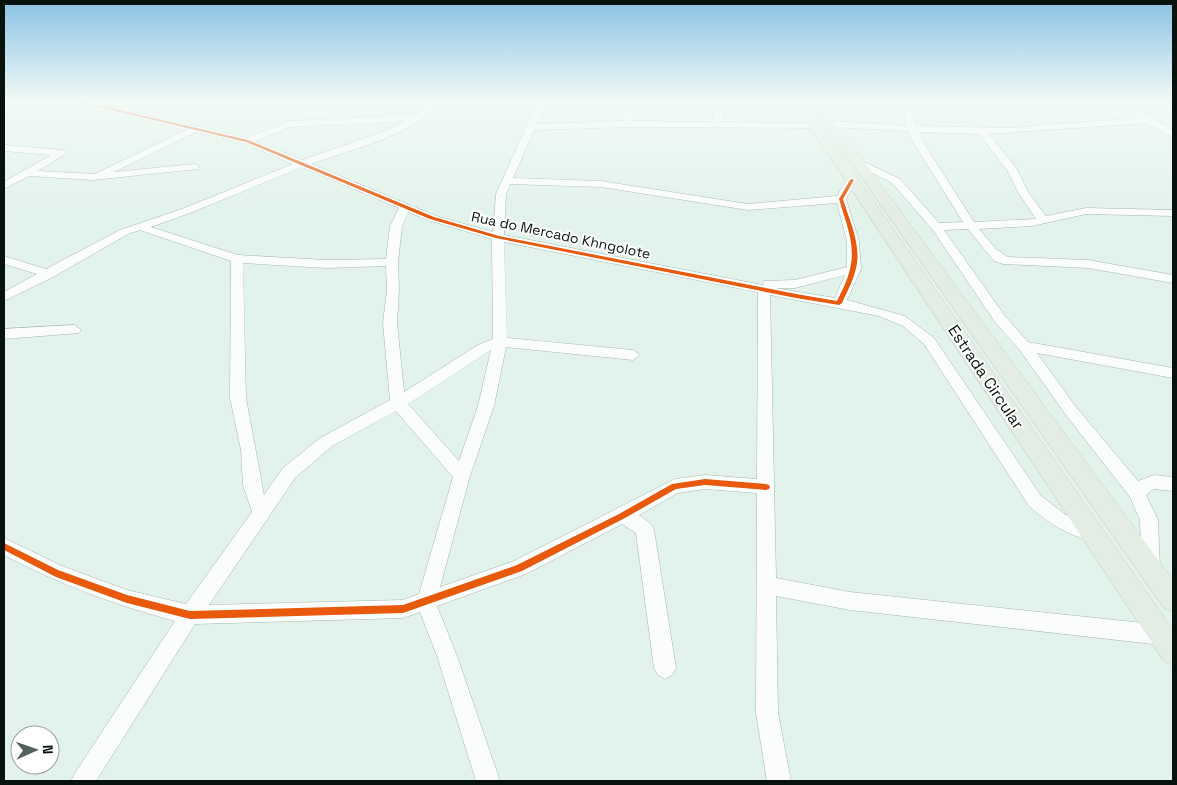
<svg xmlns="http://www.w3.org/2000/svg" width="1177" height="785" font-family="'Space Grotesk',sans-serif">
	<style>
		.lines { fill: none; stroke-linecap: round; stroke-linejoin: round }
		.minor-casing { stroke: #a8b5ae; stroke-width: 1 }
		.major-casing { stroke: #c8d0cc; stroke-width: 1 }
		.minor { fill: #fbfdfc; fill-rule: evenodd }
		.major { fill: #e3ede4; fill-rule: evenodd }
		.cycleway-casing { stroke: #fff; stroke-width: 3 }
		.cycleway { fill: #e8590c; fill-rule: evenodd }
		.labels { text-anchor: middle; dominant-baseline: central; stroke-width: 4; stroke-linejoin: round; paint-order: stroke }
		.far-street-label { font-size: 14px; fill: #08120d; stroke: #fff }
		.street-label { font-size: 16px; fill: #08120d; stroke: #fff }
	</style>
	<rect width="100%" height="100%" fill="#e2f3eb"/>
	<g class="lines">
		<defs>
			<path id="minor" d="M71 101H87L246 138 289 121 416 115 432 101H442C410 137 355 148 311 164L436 216 493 232 496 194 532 114 540 101H549L536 124 625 121 619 101H627L634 121 714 122V109L723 104 805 105 806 107 802 110H724L723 122 815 123 820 126 818 128 630 127 534 130 513 178 601 181 748 204 837 196 848 178H856L857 180 846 199 859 241 861 269 847 300 905 316 934 338 1041 496 1066 515 1097 525 1100 531 1097 537C1076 544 1044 519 1029 506L924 344 903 326 879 316 770 295 776 578 850 592 1162 625 1169 628 1172 635 1169 642 1162 645 850 610 776 596 778 713 791 781H767L756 713 757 493 705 489 678 493 639 515 651 524 654 530 676 668 672 675 665 679 658 675 654 668 636 533 622 524 526 574 437 606 457 656 500 781H476L437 656 420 612 403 618 195 624 96 781H71L75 773 175 621C115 605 59 584 4 555V538L62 566 127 590 186 604 252 512 243 485 241 450 230 398 231 261 140 230 128 234 53 277 4 301V292L37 274 4 264V256L46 269 120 230 182 209 293 164 244 143 196 132 114 172 194 164 198 165V169L93 180 29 176 4 189V182L51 155 4 151V145L62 150 67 153 38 171 95 174 186 130ZM405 121 388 130 302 160 255 141 290 127ZM302 167 399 208 390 226 386 259 326 260 238 255 151 227 190 213ZM510 184 601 187 748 210 837 203 847 241V267L795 280 764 281 763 285 504 235 506 194ZM408 212 428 220 492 239 493 339 478 345 404 392 397 323 399 290 398 262 402 226ZM504 242 758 292 757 479 705 475 675 479 514 561 440 587 470 476 494 406 506 347 633 360 640 355 633 350 507 338ZM243 263 326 268 386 266 387 290 383 323 390 400 320 438 283 468 264 495 246 398ZM845 275 835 298 775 288H795ZM491 350 478 406 459 461 408 404ZM396 411 453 477 419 594 403 600 209 605 295 478 332 446Z
				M912 101H920L912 115 917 126 1010 128 1138 118 1111 101H1122L1173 130V137L1146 123 989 134 1017 169 1028 192 1046 216 1086 208 1173 210V216L1086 214 1032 226 979 229 996 249 1008 257 1088 260 1173 275V283L1088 268 1003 264 994 261 968 229 944 230 1005 316 1028 342 1173 368V378L1037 353 1076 407 1138 481 1154 475 1173 477V491L1154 489 1146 495 1158 520 1160 569 1158 575 1151 578 1144 575 1142 569 1140 520 1130 497 1066 415 1019 349 995 322 932 229 892 183 849 161 858 159 900 179 939 223 963 222 913 142 909 131 830 127 825 124 830 121 907 126 904 115ZM919 132 979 134 1007 170 1018 192 1036 219 974 222 923 142Z
				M74 325 81 330 79 333 4 339V329Z"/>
			<path id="major" d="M793 101H804L1173 630V665L1164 661Z
				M808 101H819L1173 580V612L1164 608Z"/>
		</defs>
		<!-- minor casing -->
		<use href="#minor" class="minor-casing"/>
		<!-- major casing -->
		<use href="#major" class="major-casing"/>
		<!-- minor -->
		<use href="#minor" class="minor"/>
		<!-- major -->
		<use href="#major" class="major"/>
		<defs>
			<path id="cycleway" d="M73 101H81L248 140 434 217 499 236 796 294 837 301C843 289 849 277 851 264 855 243 845 220 839 199L850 180 852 179 854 180 843 199C849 219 860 242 857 263 855 277 848 290 842 303L839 305 796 298 496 238 430 219 246 142Z
				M705 479 766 484 769 485 770 487 769 489 766 490 705 485 676 489 625 518 522 571 403 613 190 619 127 603 56 577 4 550V543L58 570 127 595 190 611 403 605 517 565 619 514 672 484Z"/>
		</defs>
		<!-- cycleway casing -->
		<use href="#cycleway" class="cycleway-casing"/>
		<!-- cycleway -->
		<use href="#cycleway" class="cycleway"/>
	</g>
	<!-- sky -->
	<linearGradient id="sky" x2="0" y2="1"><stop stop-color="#8ac2e3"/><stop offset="0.48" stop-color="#f2faf6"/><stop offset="1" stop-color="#f2faf6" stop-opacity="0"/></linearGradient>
	<rect width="1177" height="211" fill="url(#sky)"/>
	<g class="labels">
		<!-- far-street labels -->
		<g class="far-street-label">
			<text transform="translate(561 235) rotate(12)">Rua do Mercado Khngolote</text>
		</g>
		<!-- street labels -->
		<g class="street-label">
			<text transform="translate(986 377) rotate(56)">Estrada Circular</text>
		</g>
	</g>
	<!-- border -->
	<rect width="1177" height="785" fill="none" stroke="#08120d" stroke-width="10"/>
	<!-- north arrow -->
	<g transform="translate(35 750) rotate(88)"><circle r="24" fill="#ffffff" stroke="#9ca09e"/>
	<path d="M0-4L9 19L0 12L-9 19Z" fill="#54615b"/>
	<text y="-8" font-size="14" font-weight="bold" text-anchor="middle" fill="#08120d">N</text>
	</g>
</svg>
